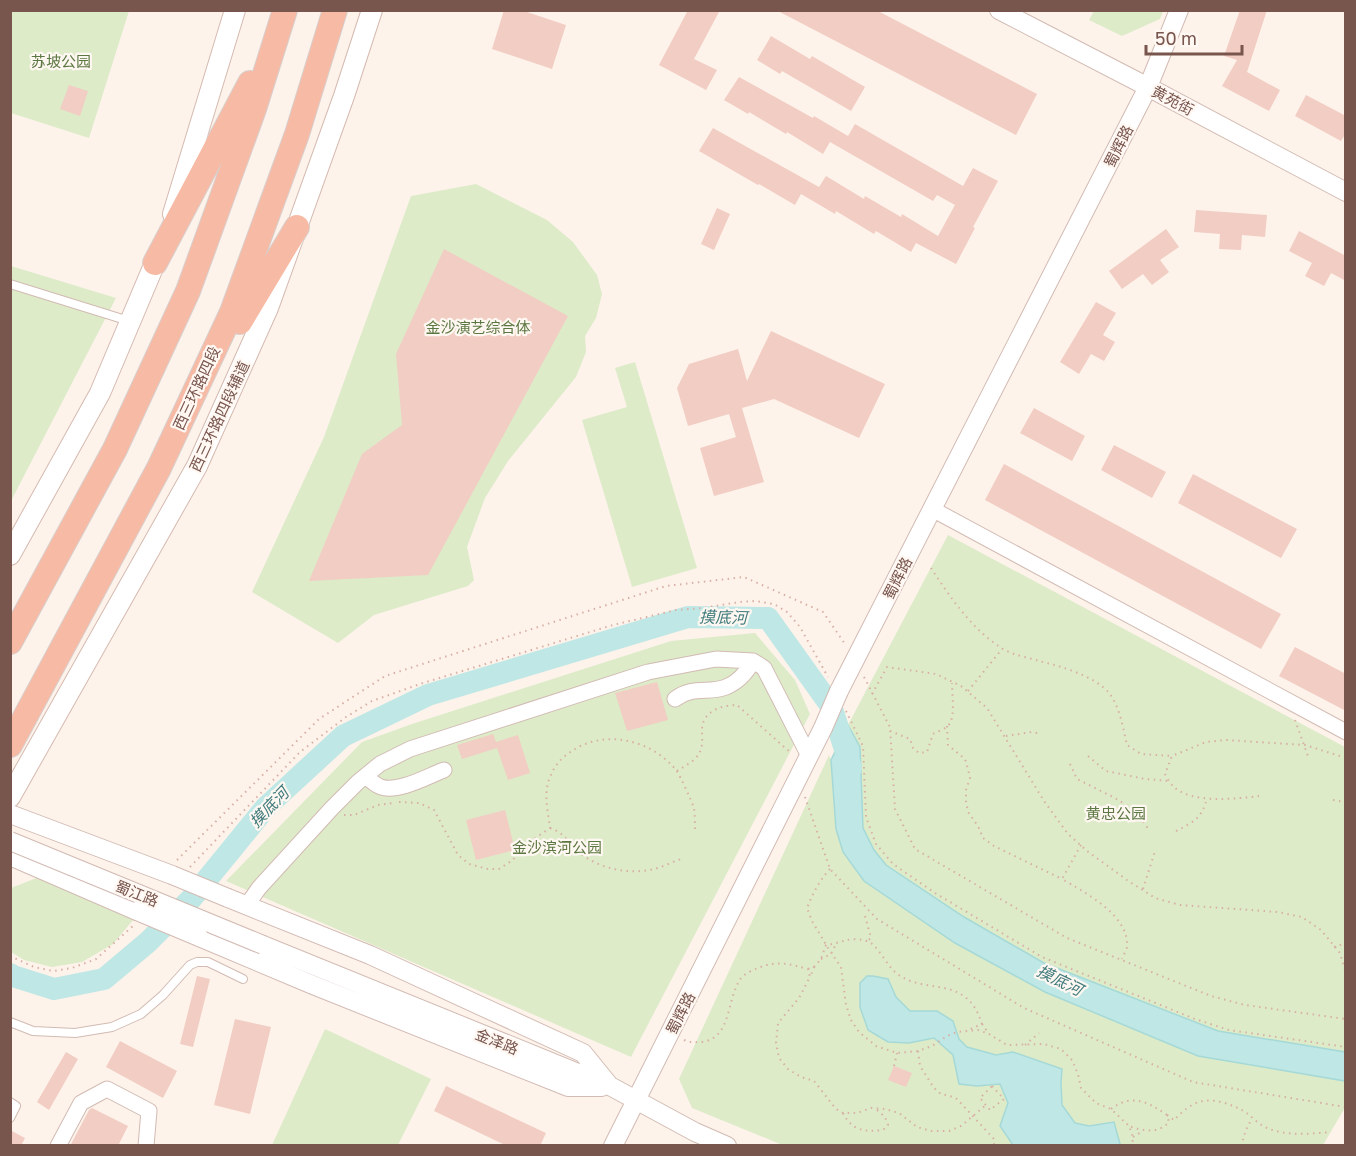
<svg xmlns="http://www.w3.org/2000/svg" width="1356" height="1156" font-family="'Golos Text','Noto Sans SC',sans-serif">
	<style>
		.green { fill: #ddebc9 }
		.water { fill: #bfe7e5; stroke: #a5d9d7; stroke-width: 1.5 }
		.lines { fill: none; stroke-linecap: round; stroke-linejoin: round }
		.river { stroke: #bfe7e5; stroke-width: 22 }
		.building { fill: #f2cdc3 }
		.service-casing { stroke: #d2bbb3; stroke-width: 10 }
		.minor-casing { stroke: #d2bbb3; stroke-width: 17 }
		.tertiary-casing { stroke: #d2bbb3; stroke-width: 20 }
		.secondary-casing { stroke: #d5bab0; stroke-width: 22 }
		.trunk-casing { stroke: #d9cfcd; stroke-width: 26 }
		.path { stroke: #d8b0a5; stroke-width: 2; stroke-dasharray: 1.5 4.5; stroke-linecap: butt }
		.service { stroke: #fff; stroke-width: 8 }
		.minor { stroke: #fff; stroke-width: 15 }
		.tertiary { stroke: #fff; stroke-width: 18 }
		.secondary { stroke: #fff; stroke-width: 20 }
		.trunk { stroke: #f7baa4; stroke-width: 24 }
		.tertiary-bridge-casing { stroke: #d2bbb3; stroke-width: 20; stroke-linecap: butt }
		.tertiary-bridge { stroke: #fff; stroke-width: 18 }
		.labels { text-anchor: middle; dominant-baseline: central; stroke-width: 4.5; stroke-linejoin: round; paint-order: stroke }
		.park-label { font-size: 15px; fill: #5c7842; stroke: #fff7f2 }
		.street-label { font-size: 15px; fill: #78554d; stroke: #fff7f2 }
		.water-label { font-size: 16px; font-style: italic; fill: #407c7c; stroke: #fff7f2 }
	</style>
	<rect width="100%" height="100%" fill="#fdf3eb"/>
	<!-- green -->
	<path class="green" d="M10 11H129L89 138 11 113Z
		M1094 11V10L1163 11 1160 19 1122 36 1089 20Z
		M476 184 547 220 573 242 597 275 602 294 596 318 585 336 586 352 576 377 508 461 485 498 467 547 474 580 468 586 374 615 338 643 252 592 324 437 411 196Z
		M11 266 116 298 11 501Z
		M635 362 697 568 632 587 582 420 627 407 615 368Z
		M948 535 1345 747V1052L1218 1031 1044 963 964 917 886 865 874 850 863 828 861 802V770L860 747 848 725Z
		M755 633 795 680 810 714 631 1057 226 881 362 742 412 724 671 641Z
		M829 755 831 760 836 829 864 881 955 943 1045 992 1198 1056 1345 1081 1346 1106 1323 1145 785 1146 692 1108 679 1079Z
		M44 875 134 919 113 944 82 962 52 967 24 960 11 952V888Z
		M325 1029 431 1079 398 1145H272Z"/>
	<!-- water -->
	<path class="water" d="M848 725 860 747 863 828 874 850 886 865 964 917 1044 963 1218 1031 1345 1052V1081L1198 1056 1045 992 955 943 864 881 843 852 836 829 831 760Z
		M867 976H873L888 979 896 997 910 1011H937L953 1021 959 1039 967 1047 996 1055 1013 1052 1062 1069 1061 1083 1062 1105 1075 1123 1089 1126 1114 1122 1120 1144 1119 1146 1013 1145 1000 1126 1008 1103 1000 1084 977 1086 959 1084 953 1055 934 1038 909 1043 888 1042 868 1030 860 1007V983Z"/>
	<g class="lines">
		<!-- river -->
		<path class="river" d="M10 974 13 976 54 989 104 979 148 942 191 899 266 807 343 736 428 695 688 617 768 618 831 706 851 768"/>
	</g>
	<!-- building -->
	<path class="building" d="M504 10H521L566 25 552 69 492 49Z
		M688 10H720L694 59 717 70 706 90 659 65Z
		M776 10H876L1037 94 1016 135Z
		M1240 10H1267L1247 72 1280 90 1269 111 1222 86 1237 60 1224 56Z
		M771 36 810 59 812 56 865 87 851 111 782 71 780 74 757 60Z
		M739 77 813 118 814 116 848 136 855 124 963 186 973 168 998 181 973 227 975 228 956 264 916 243 911 252 876 231 874 234 836 211 835 214 801 194 795 205 759 184 758 185 699 151 713 128 819 187 826 176 864 199 865 196 901 217 902 214 938 236 955 205 937 195 933 201 830 142 823 154 787 132 786 134 749 112 748 114 724 100Z
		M69 85 88 91 80 116 60 109Z
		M1306 95 1346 116V133L1341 141 1295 116Z
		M717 208 730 214 714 250 701 244Z
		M1196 210 1267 215 1265 237 1242 235 1241 250 1219 249 1220 234 1194 232Z
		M1166 229 1179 247 1160 260 1169 272 1152 285 1143 274 1122 289 1109 271Z
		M1299 231 1346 256V281L1331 273 1324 286 1305 276 1312 263 1289 251Z
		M444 249 568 316 428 575 309 581 362 454 402 425 396 354Z
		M1096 302 1116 313 1103 335 1115 342 1104 361 1091 354 1079 374 1060 362Z
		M771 331 885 384 859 438 774 399 742 408 764 482 714 496 700 448 736 437 729 414 688 426 677 388 689 364 738 349 747 381Z
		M1034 408 1085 436 1072 461 1020 433Z
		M1114 445 1166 472 1152 498 1101 470Z
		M1004 464 1281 614 1261 649 985 500Z
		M1193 474 1297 529 1281 558 1178 503Z
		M1295 647 1346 674V711L1279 676Z
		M657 682 668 720 627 731 615 693Z
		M493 734 496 742 518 735 530 773 508 780 497 748 462 759 457 745Z
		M505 810 515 850 476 860 466 820Z
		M197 976 210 979 193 1047 180 1044Z
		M235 1019 271 1027 250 1114 214 1105Z
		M120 1041 177 1071 163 1098 106 1067Z
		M66 1052 78 1059 49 1110 37 1102Z
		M894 1066 912 1073 906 1087 888 1080Z
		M446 1086 546 1133 540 1146H507L434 1111Z
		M92 1108 128 1126 118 1146H70L89 1110Z
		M10 1130 25 1138 21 1146H10Z"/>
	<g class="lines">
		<defs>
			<path id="service" d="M10 284 129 321
				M10 1022 33 1031 75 1033 112 1027 141 1014 163 995 190 965 197 962H208L243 979
				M10 1102 16 1106 10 1118"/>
			<path id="minor" d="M932 509 1346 732
				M675 699C693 685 709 694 726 687 738 682 747 672 753 661
				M366 776C370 780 375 785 381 787 398 793 428 776 444 770
				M247 905 259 888 332 808 358 782 380 764 410 749 648 672 716 659 753 661 764 668 809 756
				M58 1146 81 1103 107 1089 149 1111 146 1146"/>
			<path id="tertiary" d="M999 10 1148 87 1346 192
				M839 691 1148 87 1179 10
				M10 814 172 875
				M10 856 137 911
				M228 898 370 955 583 1053 609 1085
				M199 937 313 985 568 1087H602
				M263 945 610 1086 695 1132 727 1146
				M613 1146 823 728"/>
			<path id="secondary" d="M173 214 235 10
				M10 555 100 393 160 251
				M10 797 197 466 268 308 344 96 372 10"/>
			<path id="trunk" d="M155 263 250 83
				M240 322 297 227
				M10 642 115 449 188 291 254 109 285 10
				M10 745 159 468 232 312 297 134 335 10"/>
		</defs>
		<!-- service casing -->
		<use href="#service" class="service-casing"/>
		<!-- minor casing -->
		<use href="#minor" class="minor-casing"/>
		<!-- tertiary casing -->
		<use href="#tertiary" class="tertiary-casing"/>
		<!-- secondary casing -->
		<use href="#secondary" class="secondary-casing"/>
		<!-- trunk casing -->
		<use href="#trunk" class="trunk-casing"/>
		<!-- path -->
		<path class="path" d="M931 568C950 597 971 628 1000 647 1011 655 1027 657 1039 661 1060 666 1095 676 1109 693 1120 707 1123 728 1127 745L1141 754 1172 756
			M864 677 890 727 895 809 915 849 1067 938 1211 996 1245 1005 1346 1019
			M968 691 1002 649
			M872 694 887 667 936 674 961 686 987 708 1044 801 1068 834 1087 851 1127 880 1155 898 1180 905 1278 912 1302 917 1321 930 1340 953 1346 973
			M846 711 863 746 866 817 876 844 893 864 935 893 1042 957 1195 1019 1229 1030 1346 1047
			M1295 720 1309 759
			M947 726 948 745 965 759 968 769 970 778 966 790V801L968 812 978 826 983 838 994 846 1062 879
			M890 731 910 739 913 748 919 753 927 752 933 734C938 731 947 729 950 723 955 715 952 693 952 683
			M1006 736 1032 732 1041 734
			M1088 756 1106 771 1145 779 1169 781
			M1070 764 1077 779 1113 797 1128 806 1139 816 1150 831
			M677 771C686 765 698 760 701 749 703 743 702 736 702 730 702 711 722 705 737 705L791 753
			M1259 796C1236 799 1190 804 1173 786 1170 783 1167 778 1165 774L1172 756 1206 742 1226 740 1305 745 1346 758
			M805 797 830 869 877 919 1024 1008 1193 1082 1346 1107
			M1333 800 1346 802
			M399 802 419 803 434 810 458 855 469 864 488 869H499L513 860 521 848 550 828C548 811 543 794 550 777 554 767 560 759 569 753 602 728 651 739 676 770 681 777 691 800 694 808 695 815 695 824 695 831
			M344 815H354L378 805 394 803
			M550 828C564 833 568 841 578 851 597 869 630 875 654 869 663 867 672 862 681 859
			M1176 831C1194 822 1202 818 1207 798
			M1081 845 1062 879C1084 892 1129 915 1127 946 1127 950 1123 955 1122 959
			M177 860 319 719 385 676 666 586 744 577 823 612 845 644
			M190 867 300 752 346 717 372 701 423 683 613 625 676 610 703 608 740 602 755 601 774 604 787 612 800 627 828 677
			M830 869C819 881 813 893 807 908L812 921 828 948 841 967 846 1005 851 1020 859 1032 876 1046 897 1053 918 1051 932 1046 947 1036 957 1032 978 1030 989 1034 1007 1045 1044 1044 1061 1049 1072 1060 1078 1074 1081 1088 1096 1103 1111 1109 1129 1126 1133 1137 1132 1146
			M1143 889 1155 851
			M865 916 871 938 867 941
			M1334 947 1346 943
			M10 956 34 967 53 971 72 968 96 959 134 925
			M821 959 831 954 836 944
			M814 967 821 959 826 945C843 943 847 936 867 941 877 944 886 964 895 972 924 997 966 972 982 1024L966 1031
			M808 969 814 967 811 975
			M982 1024 989 1034
			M684 1040C690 1043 694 1042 702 1042 733 1038 726 996 742 977 746 973 753 970 758 968 777 960 789 964 808 969L810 977 799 998 778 1023 776 1043 779 1058 788 1069 801 1077 814 1081 836 1109 843 1113H857L871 1108 885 1109 899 1113 917 1127 931 1131H949L961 1126 986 1105
			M1025 1045 1039 1033
			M918 1051 920 1066 934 1088 941 1094 950 1096 957 1099 994 1139V1146
			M894 1066 897 1053
			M992 1086 1004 1099 990 1110 980 1098Z
			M1111 1109C1132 1093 1148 1102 1167 1115L1169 1122C1159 1134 1142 1131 1129 1126
			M843 1113C852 1131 865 1132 883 1130L888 1125 885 1117 876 1109
			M1167 1115 1174 1120C1180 1114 1187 1107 1196 1103 1212 1096 1235 1105 1248 1114 1254 1119 1260 1125 1267 1128 1286 1136 1310 1134 1331 1132
			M1133 1137 1143 1131
			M1241 1146 1246 1130 1252 1118"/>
		<!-- service -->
		<use href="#service" class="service"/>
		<!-- minor -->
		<use href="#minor" class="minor"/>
		<!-- tertiary -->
		<use href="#tertiary" class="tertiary"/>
		<!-- secondary -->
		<use href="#secondary" class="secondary"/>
		<!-- trunk -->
		<use href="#trunk" class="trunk"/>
		<defs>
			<path id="tertiary-bridge" d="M823 728 839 691
				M10 841 263 945
				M172 875 228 898
				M137 911 199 937"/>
		</defs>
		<!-- tertiary-bridge casing -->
		<use href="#tertiary-bridge" class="tertiary-bridge-casing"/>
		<!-- tertiary-bridge -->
		<use href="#tertiary-bridge" class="tertiary-bridge"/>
	</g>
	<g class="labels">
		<!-- park labels -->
		<g class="park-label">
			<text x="61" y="61">苏坡公园</text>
			<text x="478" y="327">金沙演艺综合体</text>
			<text x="1116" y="813">黄忠公园</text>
			<text x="557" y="847">金沙滨河公园</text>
		</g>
		<!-- street labels -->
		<g class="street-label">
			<text transform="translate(1173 100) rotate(28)">黄苑街</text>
			<text transform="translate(1118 146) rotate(-63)">蜀辉路</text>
			<text transform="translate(196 388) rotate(-65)">西三环路四段</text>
			<text transform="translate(219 416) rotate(-65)">西三环路四段辅道</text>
			<text transform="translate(897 578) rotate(-63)">蜀辉路</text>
			<text transform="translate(137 893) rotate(22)">蜀江路</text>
			<text transform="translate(680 1013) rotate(-63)">蜀辉路</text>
			<text transform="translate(497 1041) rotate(22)">金泽路</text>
		</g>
		<!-- water labels -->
		<g class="water-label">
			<text transform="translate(723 617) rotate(1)">摸底河</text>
			<text transform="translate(269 807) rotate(-46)">摸底河</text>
			<text transform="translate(1060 980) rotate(26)">摸底河</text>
		</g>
	</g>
	<!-- border -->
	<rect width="1356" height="1156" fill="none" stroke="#78554d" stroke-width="24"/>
	<!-- scale -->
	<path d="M1146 45v9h96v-9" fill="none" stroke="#78554d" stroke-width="3"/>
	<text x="1155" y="45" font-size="18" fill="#78554d" stroke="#fff7f2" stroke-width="4.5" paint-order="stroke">50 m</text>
</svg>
